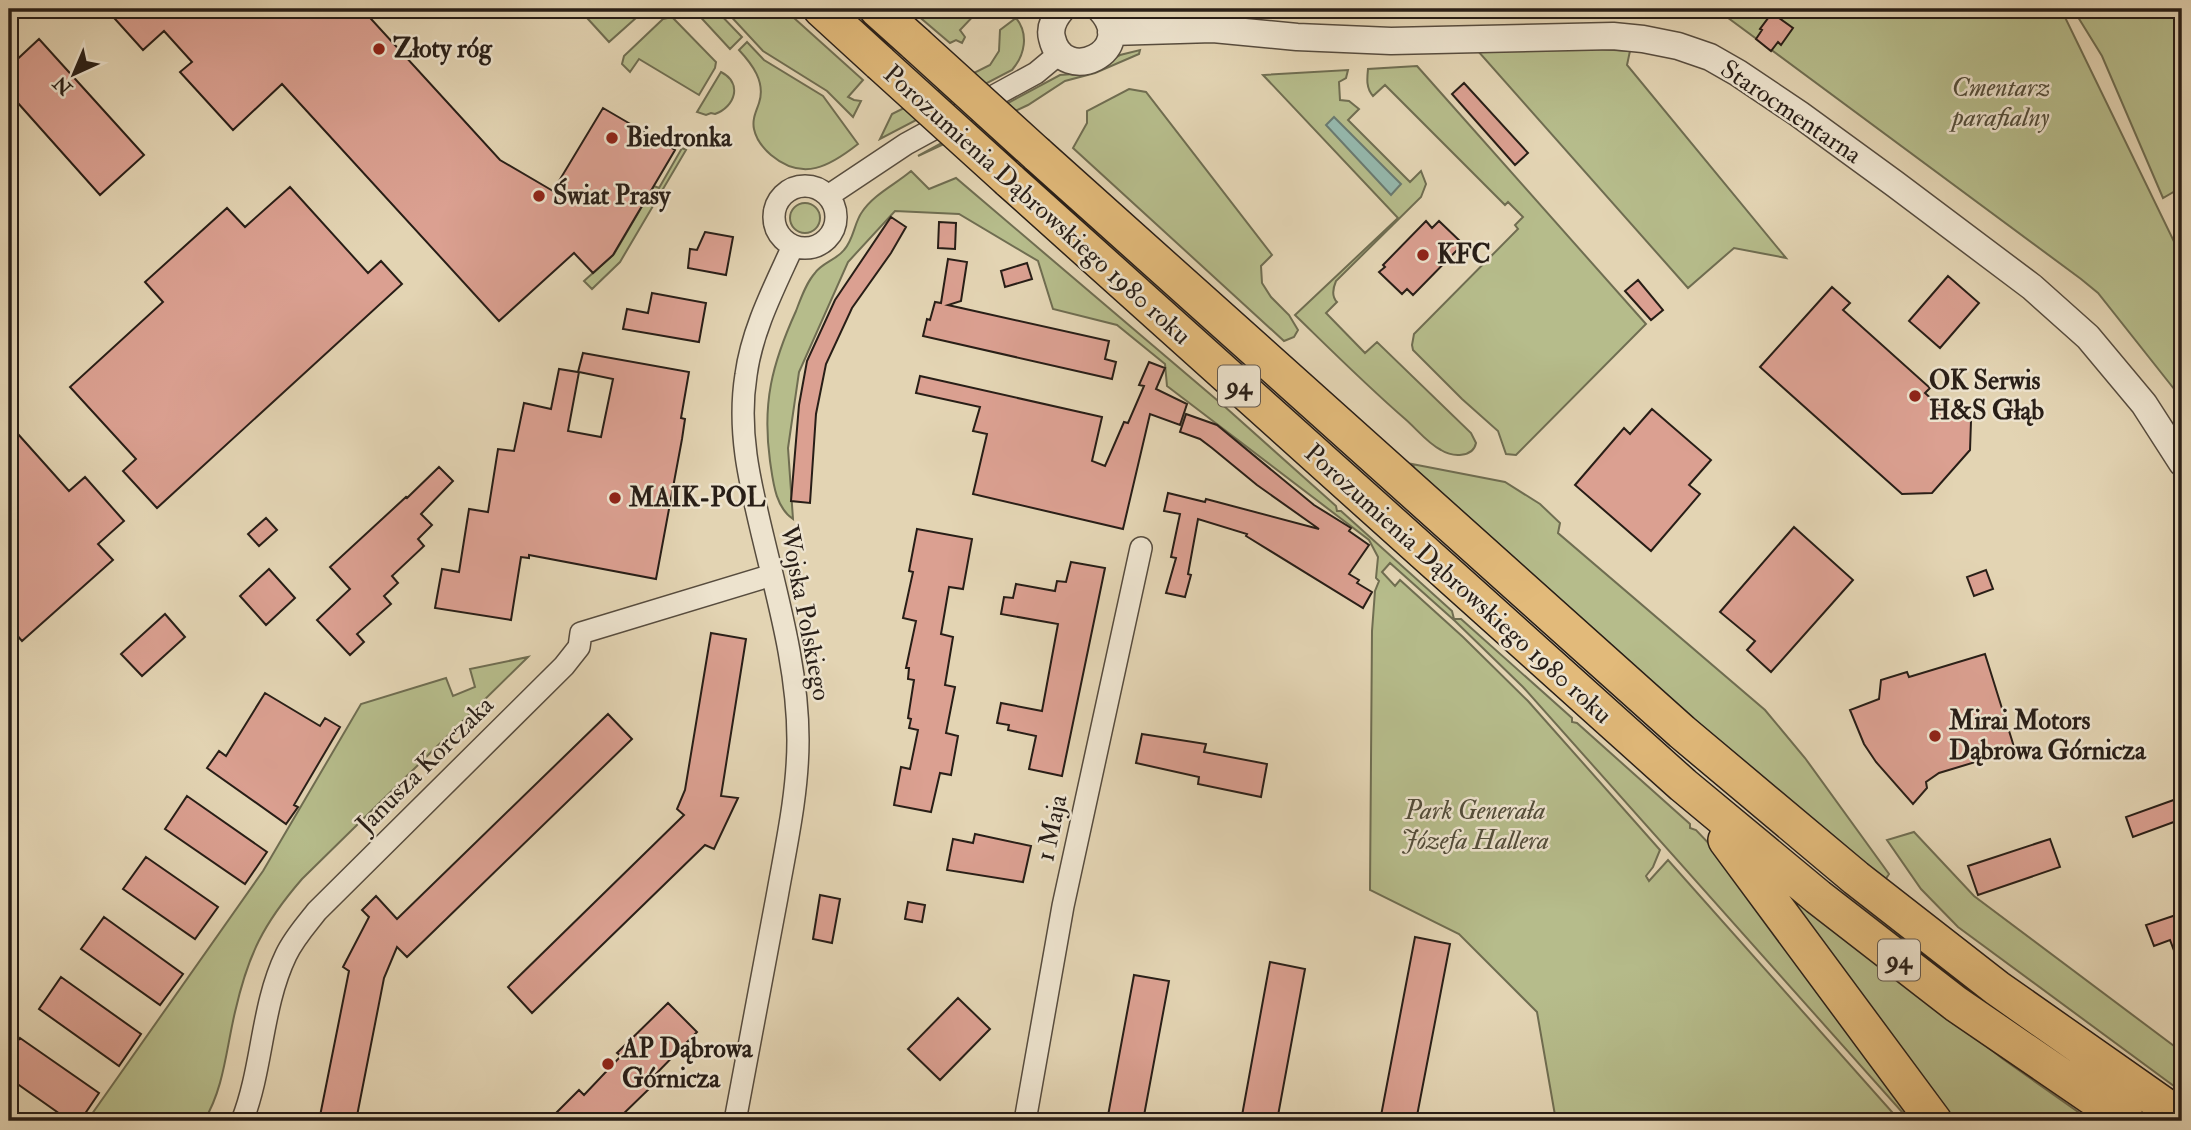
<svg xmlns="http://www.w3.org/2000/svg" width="2191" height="1130" font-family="'IM FELL Double Pica',serif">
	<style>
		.green { fill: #b6bc8b; stroke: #6f6d51; stroke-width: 2 }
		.water { fill: #95b8ad; stroke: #697a71; stroke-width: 2 }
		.building { fill: #dba091; stroke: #281e17; stroke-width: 2; fill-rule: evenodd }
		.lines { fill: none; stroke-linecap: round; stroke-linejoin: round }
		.minor-casing { stroke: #574c3e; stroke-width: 24 }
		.tertiary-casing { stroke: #574c3e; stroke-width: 29 }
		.primary-casing { stroke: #281e17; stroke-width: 38 }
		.minor { stroke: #ede3ce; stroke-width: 21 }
		.tertiary { stroke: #ede3ce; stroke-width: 26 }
		.primary { stroke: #e2ba7a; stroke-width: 35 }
		.primary-bridge-casing { stroke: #281e17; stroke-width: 38; stroke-linecap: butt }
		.primary-bridge { stroke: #e2ba7a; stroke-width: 35 }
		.poi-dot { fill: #8f2418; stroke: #ede3ce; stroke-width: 2.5 }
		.labels { text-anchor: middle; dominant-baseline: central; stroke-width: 5; stroke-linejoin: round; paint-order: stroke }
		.shield { fill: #ede3ce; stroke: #63594e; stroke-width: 2 }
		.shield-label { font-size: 24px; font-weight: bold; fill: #281e17 }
		.poi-label { font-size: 26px; font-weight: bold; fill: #281e17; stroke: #ede3ce; text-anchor: start }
		.park-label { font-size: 26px; font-style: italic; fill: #534d3a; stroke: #ede3ce }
		.street-label { font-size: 26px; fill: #281e17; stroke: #ede3ce }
	</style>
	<rect width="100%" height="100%" fill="#e3d4b3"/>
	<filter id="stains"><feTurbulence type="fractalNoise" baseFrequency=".00286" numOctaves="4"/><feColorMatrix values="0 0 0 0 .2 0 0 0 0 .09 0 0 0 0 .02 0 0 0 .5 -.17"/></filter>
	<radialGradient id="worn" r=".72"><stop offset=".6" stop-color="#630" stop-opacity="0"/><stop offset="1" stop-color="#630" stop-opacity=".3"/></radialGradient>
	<!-- green -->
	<path class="green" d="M600 9H646L609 42 588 19Z
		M693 9H715L742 37 730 49Z
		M724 9H784L863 80 848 97 854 100 861 101 853 117 827 91 763 51Z
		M910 9H980L960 30 965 37 962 43 956 40 950 43Z
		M1716 9H2061L2182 258V399L2098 293 2081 279Z
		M2073 9H2182V187L2163 198 2102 56Z
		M672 17 716 62 715 68 699 95 639 59 630 72 622 64 624 56 663 19Z
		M1016 18C1029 34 1025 55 1012 70L880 139 892 114 990 65 999 51 1000 30Z
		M747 42 764 60 823 96 858 144C830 166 803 182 771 155 763 148 756 139 754 129 752 119 756 112 759 103 766 82 752 64 739 50Z
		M1580 48 1630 51 1627 65 1786 258 1734 248 1688 288 1477 50Z
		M1140 50 1139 54 1095 73 1065 81 1028 105 918 156 975 125 1006 104 1060 75 1087 73 1120 55Z
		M1417 66 1646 324 1516 455 1506 454 1498 431 1462 399 1413 350 1412 345 1414 334 1518 229 1515 225 1523 217 1508 202 1505 205 1385 85 1373 96C1366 88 1367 79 1368 69Z
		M1348 70 1346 78 1339 82 1340 100 1349 101 1359 109 1348 120 1410 182 1421 171 1426 184 1421 197 1336 281C1333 288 1331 296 1337 302L1326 313 1365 353 1377 342 1471 433 1476 443C1473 458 1452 457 1441 450 1427 443 1416 428 1404 418 1366 385 1331 350 1295 315L1398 218 1263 75Z
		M721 72C743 83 735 107 715 114L711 113 706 115 697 112Z
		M1129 89 1146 92 1272 255 1261 266 1262 283 1271 297 1289 315 1298 330 1294 337 1284 341 1073 148 1087 123V111Z
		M682 148 686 150 620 262 592 289 584 281 614 254 654 186 659 188Z
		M911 171 929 189 956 178 1224 406 1336 506 1337 511H1341L1452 611 1454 619H1461L1572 718V722L1577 723 1690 824V828L1696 830 1737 873 1921 1121H1910L1523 687 1455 621 1390 563 1382 572 1395 586 1400 580 1463 637 1528 701 1660 850 1653 867 1646 876 1649 881 1668 860 1900 1121H1556L1537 1012 1459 934 1370 890 1372 631 1375 591 1379 581 1376 578 1378 557 1369 540 1167 386 1165 364 1117 325 1053 309 1038 261 959 214 895 211 848 262 799 372 788 448 793 519C775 507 773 481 770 461 762 403 772 364 796 311 801 298 806 283 815 273 822 263 836 260 844 250 854 239 854 223 862 212 874 194 896 184 911 171Z
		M790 218a15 15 0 1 1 30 0a15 15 0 1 1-30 0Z
		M1412 464 1505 482 1540 504 1560 523 1558 533 1765 710 1805 758 1889 874 1885 880 1776 793 1415 469Z
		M528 657 302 879C263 924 248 955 235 1012 226 1050 224 1088 204 1121H87L263 871 361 704 446 678 453 696 475 687 470 669Z
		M1914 832 1974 896 2182 1052V1092L1958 927 1921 889 1887 840Z
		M1779 887 1858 945 2003 1059 2091 1121H1946Z"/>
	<!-- water -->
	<path class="water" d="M1334 117 1401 184 1391 195 1326 125Z"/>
	<!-- building -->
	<path class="building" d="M106 9H362L500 160 553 191 603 108 675 150 613 255 593 273 574 253 499 321 282 84 233 130 180 72 192 62 164 31 143 50Z
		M1772 13 1793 28 1781 45 1778 42 1771 51 1756 39 1762 30 1760 29Z
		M39 39 144 155 100 195 9 93V67Z
		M1464 83 1528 153 1515 165 1452 94Z
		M290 187 368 273 381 261 402 284 157 508 123 471 136 459 70 387 163 302 145 282 227 208 245 227Z
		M891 217 906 227 891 253 852 308 826 364 816 414 810 503 791 501 799 405 807 361 835 300Z
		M1426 221 1432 228 1439 221 1463 244 1413 295 1407 289 1402 294 1379 272 1385 267 1383 265Z
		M939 222 956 223 955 249 938 248Z
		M705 232 733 237 726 275 688 268 690 249 697 250Z
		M948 259 967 262 961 301 948 305 1109 341 1105 359 1116 362 1112 379 923 336 927 319 930 320 935 302 941 303Z
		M1027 263 1032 279 1005 287 1001 271Z
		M1948 276 1979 303 1940 348 1909 321Z
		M1638 280 1663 310 1651 320 1625 291Z
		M1832 287 1850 303 1843 310 1930 388 1925 393 1950 416 1963 413 1971 421 1970 450 1932 493 1902 494 1760 367Z
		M652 293 706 303 699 342 623 329 627 309 648 313Z
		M583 353 689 372 681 418 685 419 682 439 656 579 529 555V558L521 557 511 620 435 608 442 569 459 572 469 509 488 512 498 449 514 451 524 403 551 409 559 369 578 372ZM579 372 613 379 601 437 568 431Z
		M1149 362 1165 368 1156 389 1187 404 1180 425 1150 414 1123 529 973 494 987 434 973 431 980 407 916 393 920 376 1102 417 1092 461 1105 466 1124 422 1128 423 1144 386 1139 385Z
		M1652 409 1711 460 1689 485 1700 494 1651 551 1575 485 1624 428 1630 434Z
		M1186 414 1217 425 1314 505 1351 528 1349 531 1369 545 1349 574 1359 580 1357 583 1372 592 1363 608 1246 536 1247 534 1198 519 1188 574 1191 575 1185 597 1166 593 1176 558 1171 557 1180 514 1164 511 1168 493 1205 502 1206 499 1319 529 1257 485 1212 448 1200 439 1180 432Z
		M9 424 69 491 85 477 124 521 98 544 113 560 22 641 9 626Z
		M439 467 453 481 421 514 432 525 418 539 424 546 392 576 398 583 384 596 391 604 357 634 364 642 350 655 317 620 350 589 330 567 406 497 407 498Z
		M266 518 277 530 259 546 248 534Z
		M1794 527 1853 580 1771 672 1747 650 1755 641 1720 612Z
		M917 529 972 539 963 589 949 587 941 634 953 637 945 685 955 687 946 733 958 736 951 775 940 773 931 812 894 805 901 767 910 769 918 730 909 728 911 719 908 718 914 680 908 679 909 668H906L916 621 903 618 913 572 909 571Z
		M1071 562 1105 568 1062 776 1029 769 1036 736 1008 730 1009 725 997 723 1001 703 1042 711 1058 624 1001 614 1004 597 1013 598 1016 584 1055 591 1057 581 1066 582Z
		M269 569 295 598 266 625 240 596Z
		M1986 570 1993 589 1974 596 1967 577Z
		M165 614 185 637 142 676 121 654Z
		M711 633 746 639 721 796 738 798 714 849 705 845 532 1013 508 987 684 815 677 809 685 790Z
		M1985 654 2015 750 1939 773 1926 782 1927 788 1913 804 1876 762 1864 744 1850 710 1879 699 1881 680 1907 672 1909 677Z
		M265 693 320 726 325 718 340 727 294 805 298 807 286 824 207 768 219 751 226 756Z
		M608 714 632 739 407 957 397 947 384 978 356 1121H319L349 971 343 967 369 917 362 910 376 896 397 919Z
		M1142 734 1206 744 1204 752 1267 764 1261 797 1198 784 1199 777 1136 763Z
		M187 796 267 852 245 884 165 829Z
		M2182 797V819L2133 837 2126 817Z
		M975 834 1031 846 1023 882 947 870 953 839 973 843Z
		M2050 839 2060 867 1978 895 1968 866Z
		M146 857 218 907 195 939 123 889Z
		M820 895 840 899 832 943 813 939Z
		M908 902 925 905 922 922 905 919Z
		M2182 913V969H2181L2170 940 2154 946 2146 925Z
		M104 917 183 974 160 1005 81 949Z
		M1415 937 1450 944 1416 1121H1380Z
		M1270 962 1305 969 1277 1121H1241Z
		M1134 975 1169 981 1143 1121H1107Z
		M61 977 141 1034 119 1066 39 1009Z
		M958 998 990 1029 940 1080 908 1049Z
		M668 1003 697 1032 648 1082 652 1086 616 1121H548L579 1090 584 1095 621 1056 617 1053Z
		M20 1038 99 1093 80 1121H70L9 1078V1053Z"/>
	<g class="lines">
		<defs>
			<path id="minor" d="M774 217a31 31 0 1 1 62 0a31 31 0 1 1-62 0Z
				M828 196 906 144 1036 73 1060 53
				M242 1121C263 1068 261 1007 286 955 294 938 306 925 317 911L564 666 579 647 581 633 772 575
				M735 1121C749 1047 763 972 777 897 786 846 798 793 798 740 798 671 779 604 763 537 750 483 737 431 746 375 752 330 774 288 793 246
				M1025 1121 1063 906 1141 548"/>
			<path id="tertiary" d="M1062 9C1055 17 1049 27 1052 38 1063 87 1140 51 1100 9
				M1111 32 1213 29 1297 37 1391 41 1613 36 1643 39 1678 46 1710 57 1738 73 1799 114 1895 184 2032 287 2088 337 2144 404 2182 463"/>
			<path id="primary" d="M821 9 880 63
				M877 9 916 44
				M1037 154 1682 732 1856 878 1997 988 2182 1118
				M1009 180 1683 785 1818 897 1956 1004 2127 1121
				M1726 840 1934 1121"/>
		</defs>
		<!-- minor casing -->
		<use href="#minor" class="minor-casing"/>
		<!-- tertiary casing -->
		<use href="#tertiary" class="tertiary-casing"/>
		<!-- primary casing -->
		<use href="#primary" class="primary-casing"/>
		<!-- minor -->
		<use href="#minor" class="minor"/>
		<!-- tertiary -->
		<use href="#tertiary" class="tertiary"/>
		<!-- primary -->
		<use href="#primary" class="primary"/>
		<defs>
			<path id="primary-bridge" d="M916 44 1037 154
				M880 63 1009 180"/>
		</defs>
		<!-- primary-bridge casing -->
		<use href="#primary-bridge" class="primary-bridge-casing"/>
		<!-- primary-bridge -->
		<use href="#primary-bridge" class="primary-bridge"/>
	</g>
	<!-- markers -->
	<g class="poi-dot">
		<circle cx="379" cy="49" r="7"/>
		<circle cx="612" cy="138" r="7"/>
		<circle cx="539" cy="196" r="7"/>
		<circle cx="1423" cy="255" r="7"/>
		<circle cx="1915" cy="396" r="7"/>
		<circle cx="615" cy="498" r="7"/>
		<circle cx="1935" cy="736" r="7"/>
		<circle cx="608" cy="1064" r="7"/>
	</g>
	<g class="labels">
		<!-- shield labels -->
		<g class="shield">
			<rect x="1218" y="365.5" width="42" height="41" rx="5"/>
			<rect x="1878" y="939.5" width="42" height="41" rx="5"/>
		</g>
		<g class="shield-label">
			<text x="1239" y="386">94</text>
			<text x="1899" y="960">94</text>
		</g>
		<!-- poi labels -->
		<g class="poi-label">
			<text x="393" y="49">Złoty róg</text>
			<text x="626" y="138">Biedronka</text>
			<text x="553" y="196">Świat Prasy</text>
			<text x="1437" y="255">KFC</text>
			<text x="1929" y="381">OK Serwis<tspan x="1929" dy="30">H&amp;S Głąb</tspan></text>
			<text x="629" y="498">MAIK-POL</text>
			<text x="1949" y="721">Mirai Motors<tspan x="1949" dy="30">Dąbrowa Górnicza</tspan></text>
			<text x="622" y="1049">AP Dąbrowa<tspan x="622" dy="30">Górnicza</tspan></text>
		</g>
		<!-- park labels -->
		<g class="park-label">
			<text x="2001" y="88">Cmentarz<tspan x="2001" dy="30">parafialny</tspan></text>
			<text x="1475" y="811">Park Generała<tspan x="1475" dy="30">Józefa Hallera</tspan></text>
		</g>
		<!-- street labels -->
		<g class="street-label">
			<text transform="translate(1791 112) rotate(34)">Starocmentarna</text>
			<text transform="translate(1037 205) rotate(42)">Porozumienia Dąbrowskiego 1980 roku</text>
			<text transform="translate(1458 584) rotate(42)">Porozumienia Dąbrowskiego 1980 roku</text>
			<text transform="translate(805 613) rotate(79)">Wojska Polskiego</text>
			<text transform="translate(425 765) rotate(-45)">Janusza Korczaka</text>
			<text transform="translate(1052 828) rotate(-78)">1 Maja</text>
		</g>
	</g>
	<!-- margin -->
	<rect width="2191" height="1130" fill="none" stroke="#e3d4b3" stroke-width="35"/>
	<rect x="10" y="10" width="2170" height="1109" fill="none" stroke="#281e17" stroke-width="3.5"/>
	<rect x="18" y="18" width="2156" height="1095" fill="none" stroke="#281e17" stroke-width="2"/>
	<!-- north arrow -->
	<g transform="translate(74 74) rotate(224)" stroke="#ede3ce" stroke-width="5" paint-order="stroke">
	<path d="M0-5L12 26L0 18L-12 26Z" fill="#281e17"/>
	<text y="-10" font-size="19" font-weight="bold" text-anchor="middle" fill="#281e17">N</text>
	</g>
	<rect width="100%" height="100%" filter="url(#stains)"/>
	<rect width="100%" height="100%" fill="url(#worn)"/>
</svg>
